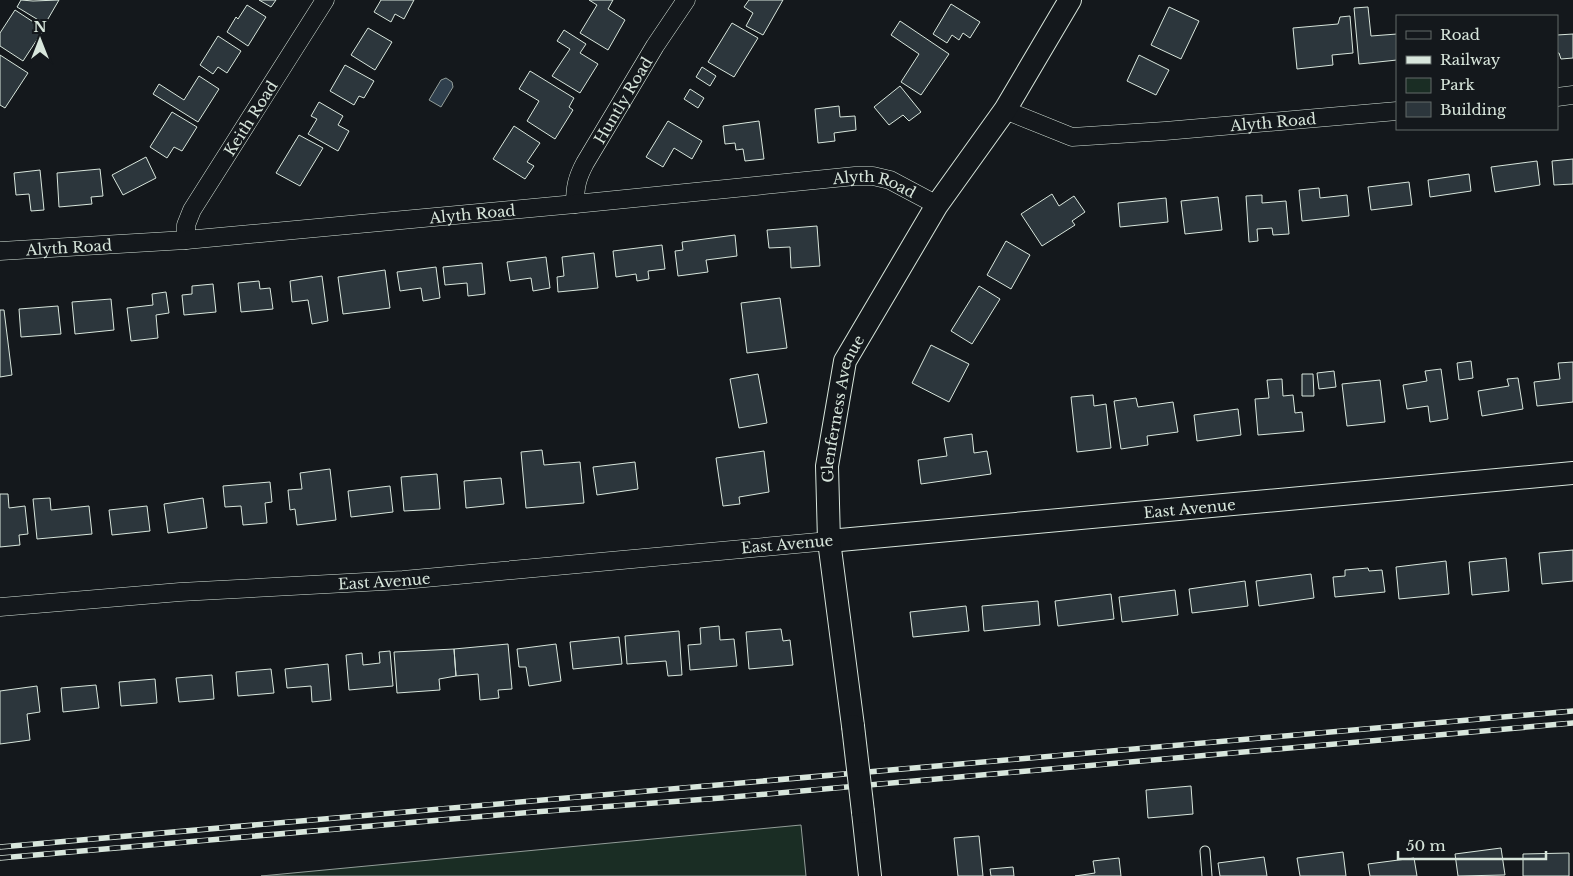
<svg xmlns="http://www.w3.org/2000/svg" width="1573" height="876" font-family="'Libre Baskerville',serif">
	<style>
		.green { fill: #1a2d24; stroke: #939e99 }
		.water { fill: #2f3f4d; stroke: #939e99 }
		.building { fill: #2c363c; stroke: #d8e6dc }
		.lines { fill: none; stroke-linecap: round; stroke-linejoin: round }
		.service-casing { stroke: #d8e6dc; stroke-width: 11 }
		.minor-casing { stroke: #d8e6dc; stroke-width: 19 }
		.tertiary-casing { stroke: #d8e6dc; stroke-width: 24 }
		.service { stroke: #14181c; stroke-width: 9 }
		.minor { stroke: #14181c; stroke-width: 18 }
		.tertiary { stroke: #14181c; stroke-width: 22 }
		.rail-casing { stroke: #d8e6dc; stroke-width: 5.5 }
		.rail { stroke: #14181c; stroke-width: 4; stroke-dasharray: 11; stroke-linecap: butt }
		.tertiary-bridge-casing { stroke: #d8e6dc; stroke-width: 24; stroke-linecap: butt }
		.tertiary-bridge { stroke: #14181c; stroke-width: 22 }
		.labels { text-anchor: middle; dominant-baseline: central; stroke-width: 4; stroke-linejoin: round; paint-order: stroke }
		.street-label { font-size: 15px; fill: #d8e6dc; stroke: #14181c }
	</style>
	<rect width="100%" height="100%" fill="#14181c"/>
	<!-- green -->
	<path class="green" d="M801 825 806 876H261Z"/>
	<!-- water -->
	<path class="water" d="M446 78 452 82 453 87 441 107 429 100 441 80Z"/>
	<!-- building -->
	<path class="building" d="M21 0 33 1 59 0 45 24 17 7Z
		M259 0H276L271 7Z
		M381 0H414L404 19 395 14 391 22 374 12Z
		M589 0H613L608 9 625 20 608 50 580 33 597 5Z
		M749 0H783L763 35 746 26 753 13 744 7Z
		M951 4 980 22 970 38 963 33 959 40 952 35 947 43 933 34Z
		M247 5 266 17 248 46 227 32 236 17 238 19Z
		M1169 7 1199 21 1181 59 1151 45Z
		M1368 7 1371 36 1397 34V60L1359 64 1354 8Z
		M15 10 44 29 23 61 0 46V33Z
		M1350 16 1353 53 1332 55 1333 65 1297 69 1293 28 1338 24 1340 17Z
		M900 21 949 54 921 95 901 82 919 54 891 35Z
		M732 23 758 38 734 77 708 62Z
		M368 28 392 42 375 70 351 55Z
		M564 30 586 44 580 53 598 64 580 93 552 76 570 49 557 41Z
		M1573 34V58L1561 59 1559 53H1557V35Z
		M218 36 241 51 227 73 218 67 213 74 200 65Z
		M0 55 28 73 5 108 0 105Z
		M1139 55 1169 70 1156 95 1127 81Z
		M345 65 374 81 364 98 359 96 354 105 330 91Z
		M702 67 716 76 710 86 696 77Z
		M530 71 574 98 569 107 573 110 555 139 527 121 539 101 519 89Z
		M199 76 219 89 198 122 153 94 159 84 184 100Z
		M900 86 921 112 909 121 903 115 889 125 874 107Z
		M690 89 704 98 698 108 684 99Z
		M319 102 343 116 338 125 349 131 338 151 308 134 317 119 311 116Z
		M839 106 840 117 855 116 856 130 834 133 835 141 818 143 815 109Z
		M172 112 197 127 182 151 174 147 167 158 150 147Z
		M668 121 702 141 692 159 674 148 663 167 646 157Z
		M759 121 764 159 745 161 743 149 736 150 735 143 725 144 723 126Z
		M514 126 540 143 527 162 534 166 525 179 493 159Z
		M299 135 323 148 300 186 276 173Z
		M146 157 156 178 123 195 112 175Z
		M1573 159V184L1554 185 1552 161Z
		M1537 161 1540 185 1495 192 1491 167Z
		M100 169 103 196 91 197 92 204 59 207 57 173Z
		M40 170 44 210 31 211 29 194 16 195 14 173Z
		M1469 174 1471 191 1430 197 1428 180Z
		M1409 182 1412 205 1371 210 1368 187Z
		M1319 188 1320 198 1347 195 1349 216 1302 221 1299 190Z
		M1052 194 1059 206 1074 196 1085 212 1072 221 1075 225 1042 246 1021 214Z
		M1262 195V203L1286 201 1289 234 1273 235 1272 228 1257 229 1258 241 1249 242 1246 196Z
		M1218 197 1222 230 1185 234 1181 201Z
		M1166 198 1168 222 1120 227 1118 203Z
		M817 226 820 266 791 268 790 247 769 248 767 230Z
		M735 235 737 256 706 260 708 272 678 276 675 251 683 250 682 242Z
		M1006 241 1030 255 1011 289 987 275Z
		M662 245 665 269 648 271 649 279 637 281 636 274 616 277 613 251Z
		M594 253 598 288 558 292 557 277 564 276 562 257Z
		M546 257 550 288 533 291 531 278 510 281 507 262Z
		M482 263 485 294 468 296 467 283 445 285 443 267Z
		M436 267 440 298 423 301 421 288 400 291 397 272Z
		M385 270 390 308 343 314 338 277Z
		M322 276 328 321 312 324 308 300 292 302 290 281Z
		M259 281 260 289 270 288 273 309 241 312 238 283Z
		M213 284 216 312 184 315 182 295 192 294V286Z
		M979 286 1000 299 972 344 951 331Z
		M166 292 169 313 156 315 158 338 131 341 127 308 153 305 152 294Z
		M780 298 787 348 747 353 741 303Z
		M111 299 114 330 75 334 72 302Z
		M58 306 61 334 21 337 19 309Z
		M0 310H4L12 375 0 377Z
		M931 345 969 364 949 402 912 383Z
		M1471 361 1473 378 1459 380 1457 363Z
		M1573 362V402L1537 406 1534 382 1560 379 1558 363Z
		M1441 369 1448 419 1430 422 1428 406 1407 409 1403 385 1427 381 1425 371Z
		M1334 371 1336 387 1319 389 1317 373Z
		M758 374 767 423 739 428 730 379Z
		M1302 374H1313L1314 396H1302Z
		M1518 378 1523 409 1482 416 1478 391 1509 386 1507 379Z
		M1282 379 1283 396 1293 395 1295 413 1302 412 1304 431 1258 435 1255 399 1269 398 1267 380Z
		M1380 380 1385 422 1347 426 1342 384Z
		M1093 395 1094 406 1106 404 1111 448 1077 452 1071 397Z
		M1136 398 1138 407 1173 402 1178 432 1147 436 1148 445 1121 449 1114 401Z
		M1238 409 1241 435 1197 441 1194 415Z
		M972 434 974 453 987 451 991 474 921 484 918 460 947 456 944 438Z
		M542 450 544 465 580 462 584 503 526 508 521 452Z
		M764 451 769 492 739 497 740 504 723 506 716 458Z
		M635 462 638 489 597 495 593 467Z
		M330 469 336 520 297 525 295 509 290 510 288 490 302 489 300 473Z
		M437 474 440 509 404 511 401 477Z
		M501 478 504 504 466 508 464 481Z
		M270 482 272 502 265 503 267 523 243 525 241 506 225 507 223 486Z
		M390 486 393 512 351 517 348 491Z
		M0 494H8L9 508 25 506 28 534 19 535 20 545 0 547Z
		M50 498 51 510 89 506 92 534 37 539 33 499Z
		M203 498 207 528 168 533 164 504Z
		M147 506 150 531 112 535 109 510Z
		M1573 550V581L1542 584 1539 553Z
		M1506 558 1509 591 1472 595 1469 562Z
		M1446 561 1449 594 1399 599 1396 567Z
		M1368 568 1369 571 1382 570 1385 592 1335 597 1333 577 1345 576V570Z
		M1311 574 1314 598 1259 606 1256 581Z
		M1245 581 1248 606 1192 613 1189 589Z
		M1175 590 1178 615 1122 622 1119 597Z
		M1111 594 1114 619 1058 626 1055 601Z
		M1038 601 1040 625 984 631 982 606Z
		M966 606 969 631 913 637 910 612Z
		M719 626 720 640 734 639 737 666 690 670 688 645 701 644 700 628Z
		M781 629 783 641 790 640 793 665 749 669 746 632Z
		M679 631 682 675 668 676 666 661 627 664 625 636Z
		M619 637 622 664 573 669 570 642Z
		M508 644 512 689 498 690 499 698 480 700 478 674 456 676 454 649Z
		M556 644 561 681 529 686 526 667H519L517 649Z
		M454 649 456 676 439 679 440 690 397 693 394 652Z
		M390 651 393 686 349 690 346 655 362 653 363 665 380 663 379 652Z
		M328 664 331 700 312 702 311 686 287 688 285 669Z
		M271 669 274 693 238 696 236 672Z
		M212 675 214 699 179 702 176 678Z
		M155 679 157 703 121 706 119 682Z
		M96 685 99 708 63 712 61 688Z
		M37 686 40 712 27 714 30 740 0 744V691Z
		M1191 786 1193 814 1148 818 1146 790Z
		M979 836 983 876H958L954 838Z
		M1501 848 1505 875 1458 876 1455 854Z
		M1343 852 1346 876H1300L1297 858Z
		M1569 853V876H1523V854Z
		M1264 857 1267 876H1220L1218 863Z
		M1119 858 1121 876H1075L1095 873 1093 861Z
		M1414 858 1417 876H1370L1368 864Z
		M1013 867 1014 876H991L990 869Z"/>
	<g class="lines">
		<defs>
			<path id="service" d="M1205 851 1207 876"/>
			<g id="minor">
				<path d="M1557 97 1573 95"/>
				<path id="s1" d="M1005 110 1072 137 1165 131 1397 111"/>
				<path id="s2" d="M575 204C575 187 577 178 585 163L655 46 686 0"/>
				<path id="s3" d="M186 240V225L192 210 325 0"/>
				<path id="s4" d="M0 251 186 240 575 204 855 176H873L890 180 937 205"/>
				<path id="s5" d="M0 607 180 592 403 580 829 541"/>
			</g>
			<g id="tertiary">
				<path id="s6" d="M829 541 1573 473"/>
				<path id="s7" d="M853 726 829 541 827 466 845 361 937 205 1005 110 1070 0"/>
				<path d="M863 812 870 876"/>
			</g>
		</defs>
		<!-- service casing -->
		<use href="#service" class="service-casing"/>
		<!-- minor casing -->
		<use href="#minor" class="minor-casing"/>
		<!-- tertiary casing -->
		<use href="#tertiary" class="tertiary-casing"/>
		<!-- service -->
		<use href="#service" class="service"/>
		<!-- minor -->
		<use href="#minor" class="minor"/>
		<!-- tertiary -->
		<use href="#tertiary" class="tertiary"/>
		<defs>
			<path id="rail" d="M0 847 1573 711
				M0 858 534 812 721 798 1573 723"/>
		</defs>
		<!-- rail casing -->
		<use href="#rail" class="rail-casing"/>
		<!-- rail -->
		<use href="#rail" class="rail"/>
		<defs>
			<path id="tertiary-bridge" d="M853 726 863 812"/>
		</defs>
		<!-- tertiary-bridge casing -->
		<use href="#tertiary-bridge" class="tertiary-bridge-casing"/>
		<!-- tertiary-bridge -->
		<use href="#tertiary-bridge" class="tertiary-bridge"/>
	</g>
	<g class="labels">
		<!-- street labels -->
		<g class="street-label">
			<text stroke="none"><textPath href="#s2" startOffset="116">Huntly Road</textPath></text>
			<text stroke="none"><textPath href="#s3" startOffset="140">Keith Road</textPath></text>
			<text stroke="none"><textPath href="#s1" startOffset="274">Alyth Road</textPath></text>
			<text stroke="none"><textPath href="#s4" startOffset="879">Alyth Road</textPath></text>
			<text stroke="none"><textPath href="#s4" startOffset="474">Alyth Road</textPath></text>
			<text stroke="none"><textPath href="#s4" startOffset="69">Alyth Road</textPath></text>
			<text stroke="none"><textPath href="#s7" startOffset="321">Glenferness Avenue</textPath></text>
			<text stroke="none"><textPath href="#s6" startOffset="362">East Avenue</textPath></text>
			<text transform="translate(787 544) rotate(-5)">East Avenue</text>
			<text stroke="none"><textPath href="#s5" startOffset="385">East Avenue</textPath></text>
		</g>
	</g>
	<!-- legend -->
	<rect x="1396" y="15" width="162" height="115" fill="#14181c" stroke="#626a69"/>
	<rect x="1406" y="31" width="25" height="8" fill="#14181c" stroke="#626a69"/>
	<text x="1440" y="40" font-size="15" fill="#d8e6dc">Road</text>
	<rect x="1406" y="56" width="25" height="8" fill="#d8e6dc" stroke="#626a69"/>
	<text x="1440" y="65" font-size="15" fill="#d8e6dc">Railway</text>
	<rect x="1406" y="78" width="25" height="15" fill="#1a2d24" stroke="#626a69"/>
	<text x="1440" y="90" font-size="15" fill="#d8e6dc">Park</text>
	<rect x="1406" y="102" width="25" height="15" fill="#2c363c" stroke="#626a69"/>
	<text x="1440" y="115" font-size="15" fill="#d8e6dc">Building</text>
	<!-- north arrow -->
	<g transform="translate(40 40)" stroke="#14181c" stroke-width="4" paint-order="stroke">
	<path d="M0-4L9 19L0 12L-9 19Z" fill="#d8e6dc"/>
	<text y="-8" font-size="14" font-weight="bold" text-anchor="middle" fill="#d8e6dc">N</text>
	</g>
	<!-- scale -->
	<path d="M1398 851v8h148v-8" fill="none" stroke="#d8e6dc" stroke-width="2.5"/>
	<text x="1406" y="851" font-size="15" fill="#d8e6dc" stroke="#14181c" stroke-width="4" paint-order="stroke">50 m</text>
</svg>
